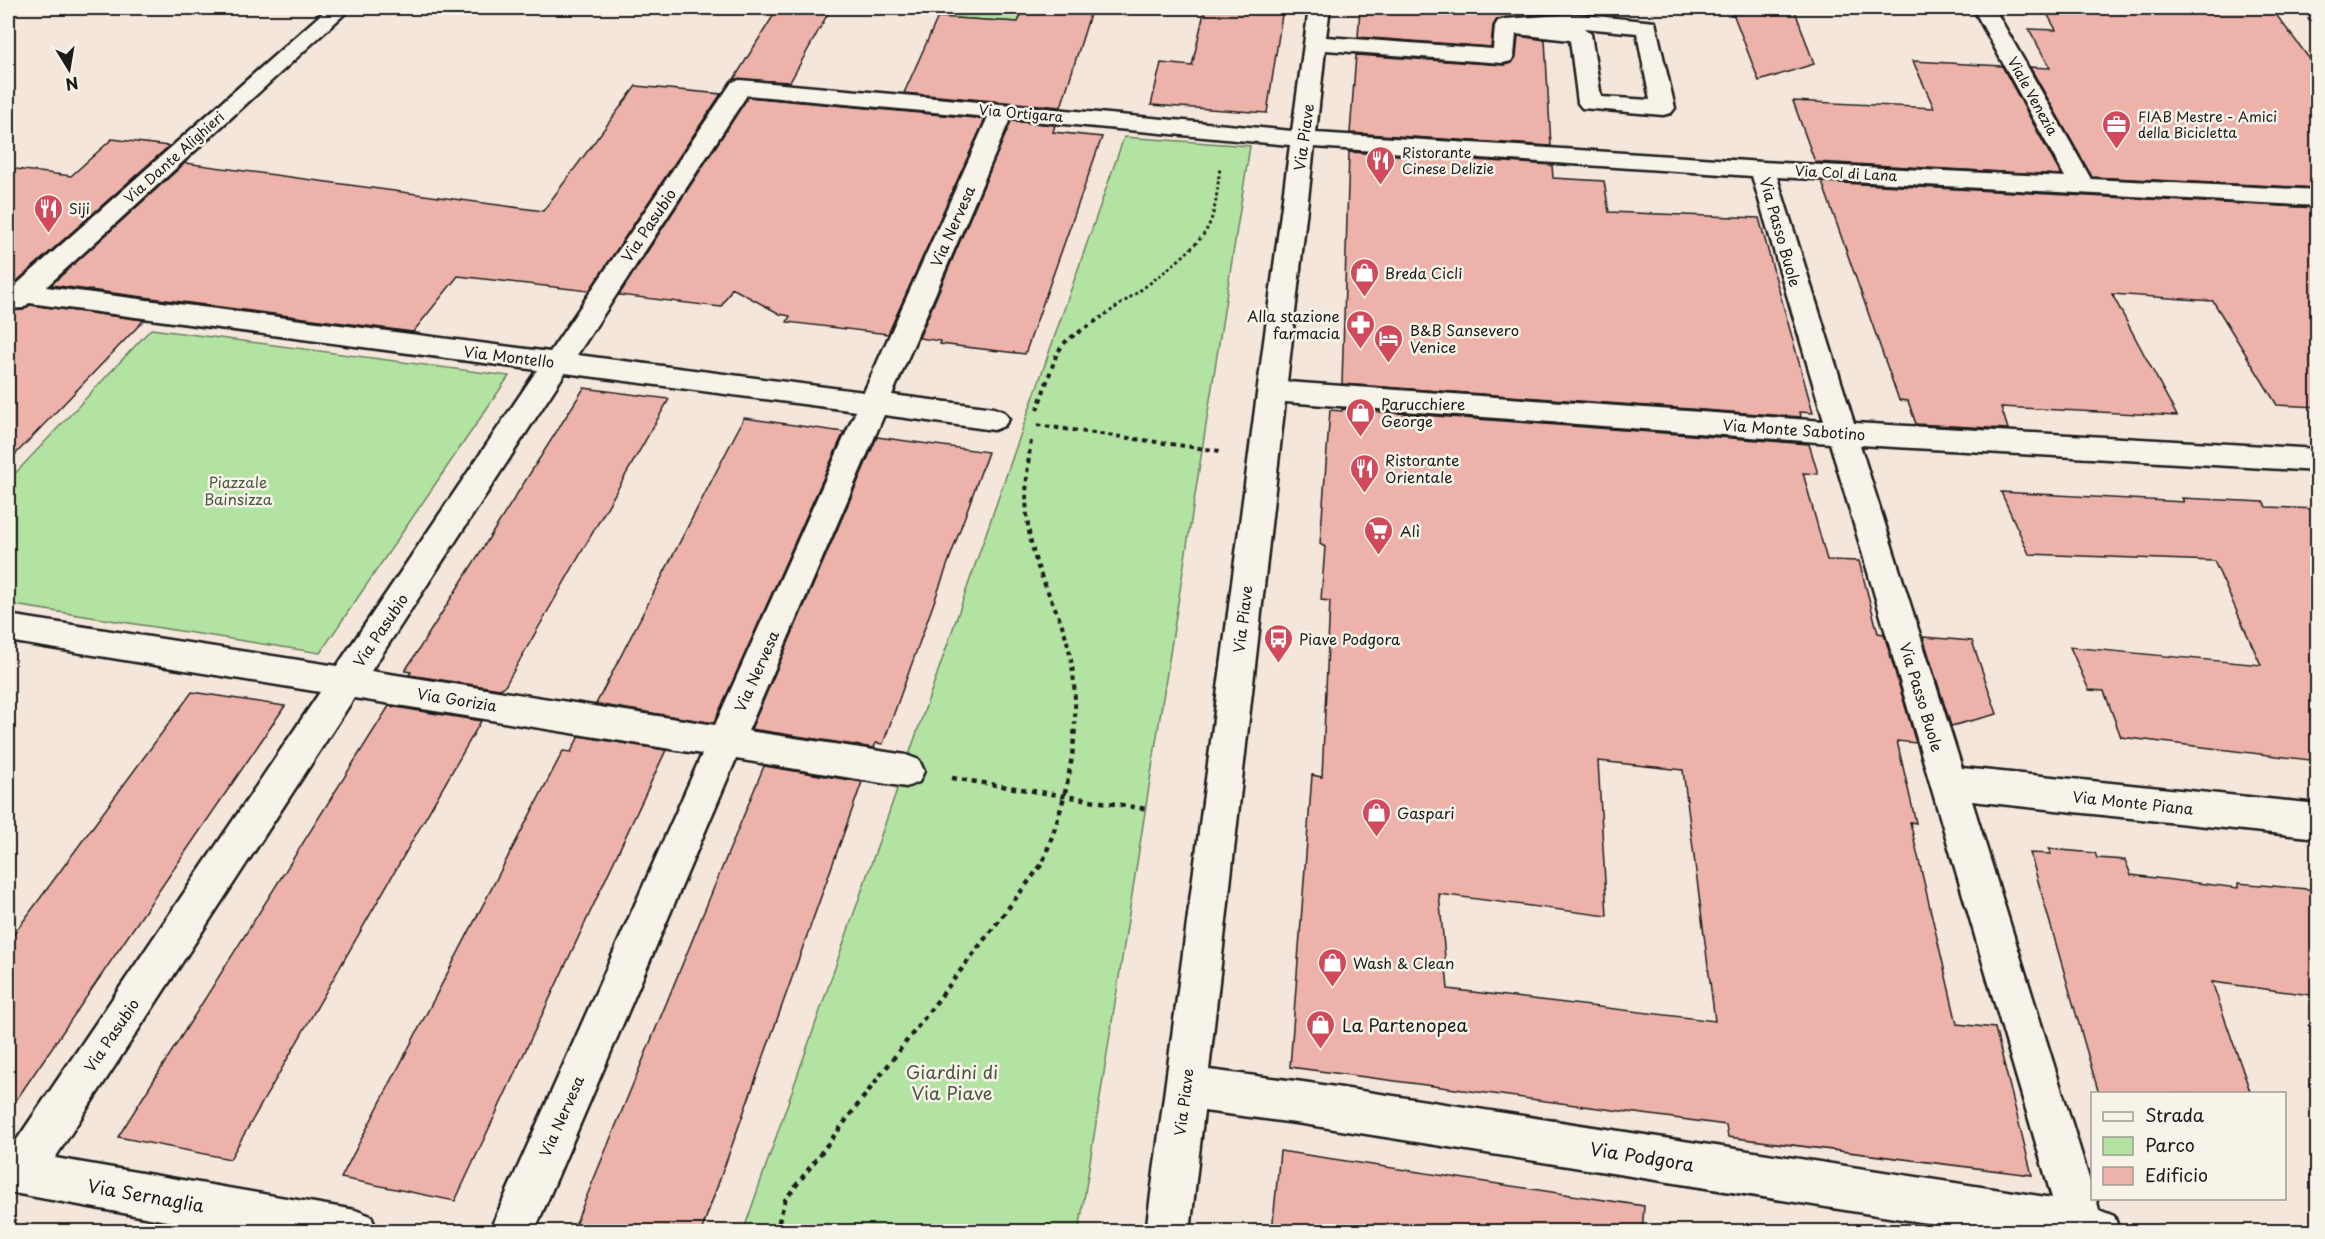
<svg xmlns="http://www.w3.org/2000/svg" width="2325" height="1239" font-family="'Playpen Sans',sans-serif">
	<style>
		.green { fill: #b3e3a2; stroke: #68805f; stroke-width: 1.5 }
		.building { fill: #edb3ab; stroke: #1c1c1c; stroke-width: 1.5; fill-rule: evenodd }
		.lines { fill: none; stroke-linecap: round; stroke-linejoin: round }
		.minor-casing { stroke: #1c1c1c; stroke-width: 5 }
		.path-far2 { stroke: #1c1c1c; stroke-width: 3; stroke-dasharray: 3 3; stroke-linecap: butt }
		.path-far1 { stroke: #1c1c1c; stroke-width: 4; stroke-dasharray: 4.5 4.5; stroke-linecap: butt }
		.path { stroke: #1c1c1c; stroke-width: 4.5; stroke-dasharray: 5 5; stroke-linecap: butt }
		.minor { fill: #f7f3e8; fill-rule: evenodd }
		.labels { text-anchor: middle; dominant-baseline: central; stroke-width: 5; stroke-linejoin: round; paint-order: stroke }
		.far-street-label { font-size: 14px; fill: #1c1c1c; stroke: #f7f3e8 }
		.far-poi-label { font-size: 14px; fill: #1c1c1c; stroke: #f7f3e8; text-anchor: start }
		.street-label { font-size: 15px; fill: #1c1c1c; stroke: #f7f3e8 }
		.poi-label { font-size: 15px; fill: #1c1c1c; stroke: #f7f3e8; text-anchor: start }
		.park-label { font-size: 15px; fill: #495844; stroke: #f7f3e8 }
		.near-poi-label { font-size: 18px; fill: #1c1c1c; stroke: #f7f3e8; text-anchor: start }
		.near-park-label { font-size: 18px; fill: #495844; stroke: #f7f3e8 }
		.near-street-label { font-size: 18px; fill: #1c1c1c; stroke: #f7f3e8 }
	</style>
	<rect width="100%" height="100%" fill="#f5e6dc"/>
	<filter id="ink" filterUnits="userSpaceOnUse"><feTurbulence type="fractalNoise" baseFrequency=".0167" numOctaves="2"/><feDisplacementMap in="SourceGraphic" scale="12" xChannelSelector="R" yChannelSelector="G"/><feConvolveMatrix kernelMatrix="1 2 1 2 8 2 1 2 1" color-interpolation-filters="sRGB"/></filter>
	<g filter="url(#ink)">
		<!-- green -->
		<path class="green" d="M942 8H1024L1018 22 938 17Z
			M1124 137 1250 146 1079 1231 743 1232Z
			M151 329 509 376 320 653 8 604V481Z"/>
		<!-- building -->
		<path class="building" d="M778 8H831L790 82 734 79Z
			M1024 8H1092L1061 107 904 93 938 17 1018 22Z
			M1205 8H1283L1267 113 1151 105 1161 63 1192 66Z
			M1360 8H1544V14L1497 19 1493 26 1491 47 1358 37Z
			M1731 8H1794L1814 64 1759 81Z
			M2044 8H2271L2318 70V188L2092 177 2030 67 2050 68 2029 29 2056 30Z
			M1518 36 1545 40 1551 146 1350 133 1356 55 1504 65 1512 63 1516 57Z
			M1913 61 2002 66 2061 175 1815 162 1793 101 1934 108Z
			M636 86 721 94 589 291 458 276 413 332 51 285 185 163 543 211Z
			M748 97 985 119 888 334 787 322 790 316 780 314 732 288 721 307 619 295Z
			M1011 121 1055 125 1053 132 1102 137 1025 354 940 344 941 341 919 338Z
			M112 139 169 146 8 289V168L71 176Z
			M1349 152 1552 165 1553 178 1604 181 1609 212 1759 218 1813 413 1800 412 1801 417 1342 384Z
			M1822 182 2318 208V407L2277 405 2213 301 2112 294 2177 416 2001 407 2008 429 1916 424 1908 401 1899 400Z
			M30 305 144 320 8 462V311L23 310Z
			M584 388 669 399 505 686 500 689 409 675 411 672 405 671Z
			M1342 409 1809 444 1818 474 1803 473 1827 560 1859 561 1878 633 1884 634 1916 743 1897 741 1916 823 1910 822 1957 1024 1995 1028 2032 1175 1728 1137 1726 1125 1290 1067 1312 775 1322 777 1330 601 1321 600 1325 547 1320 544 1330 410 1342 411ZM1598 761 1683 770 1715 1021 1448 989 1439 894 1607 916Z
			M744 418 844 432 714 723 596 704Z
			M877 437 988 452 883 744 876 743 874 748 751 729Z
			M2001 492 2184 502 2182 498 2264 502 2266 507 2318 509V761L2121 737 2104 691 2089 690 2070 647 2261 665 2214 561 2029 554Z
			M1923 637 1972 641 1997 714 1951 726Z
			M192 692 285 706 8 1112V942Z
			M389 706 481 721 230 1159 118 1137Z
			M579 736 666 750 455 1201 341 1178 563 751 571 752Z
			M764 766 862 782 701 1232H572Z
			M2049 849 2095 853 2097 858 2125 860 2131 875 2238 888V883L2318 890V996L2212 982 2251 1094H2099L2030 853 2051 854Z
			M1280 1151 1644 1206 1642 1232H1272Z"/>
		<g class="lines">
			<defs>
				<path id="minor" d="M328 8H351L46 287 550 352 732 82 740 80 1292 131 1309 8H1330L1326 37 1493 49 1495 26 1498 21 1506 19 1575 14 1655 22 1675 108 1671 113 1663 115 1582 108 1578 103 1570 40 1516 34 1514 56 1511 61 1503 63 1325 50 1316 133 1762 162 2065 177 1973 8H1994L2091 179 2318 190V206L1777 177 1854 423 2318 449V471L1860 445 1962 768 2318 804V838L1972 801 2092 1188V1198H2096L2099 1210 2114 1216 2120 1232H1983L1303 1124 1204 1111 1190 1232H1146L1290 145 1010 119 892 395 994 408 1004 412 1009 419 1004 426 994 430 884 415 748 731 906 755 919 760 924 771 919 782 906 787 736 759 534 1232H489L702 754 354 698 55 1158 355 1210 371 1216 377 1232H227L8 1192V1150H10L320 692 8 641V615L337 666 537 370 29 303 23 308 8 309V292ZM1584 28 1637 33 1650 100 1601 97 1591 34ZM747 95 988 117 864 392 577 355ZM1314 147 1752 176 1824 421 1287 382ZM565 373 856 411 715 725 371 671ZM1285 402 1830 443 2052 1198 1303 1082 1209 1070Z"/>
			</defs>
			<!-- minor casing -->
			<use href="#minor" class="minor-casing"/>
			<!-- path-far2 -->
			<path class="path-far2" d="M2301 8 2318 30
				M1100 318C1126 301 1196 253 1208 227 1217 209 1217 187 1220 168"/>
			<!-- path-far1 -->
			<path class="path-far1" d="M1037 410 1057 353 1067 340 1102 317
				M1037 425 1220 451
				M1031 441C1026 476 1023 511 1032 546 1038 575 1053 600 1063 628 1073 657 1076 692 1075 723"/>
			<!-- path -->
			<path class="path" d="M952 778 1146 809
				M776 1232 785 1200 1042 864C1060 817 1073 773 1075 722"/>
			<!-- minor -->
			<use href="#minor" class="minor"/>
		</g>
	</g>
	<!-- icons -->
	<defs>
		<symbol id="office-pin" viewBox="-11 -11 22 30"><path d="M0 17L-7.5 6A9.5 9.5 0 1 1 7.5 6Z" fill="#d1495b" stroke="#f7f3e8"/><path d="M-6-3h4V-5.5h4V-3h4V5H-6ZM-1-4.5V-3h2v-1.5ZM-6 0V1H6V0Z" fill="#fff"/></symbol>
		<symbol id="restaurant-pin" viewBox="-11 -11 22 30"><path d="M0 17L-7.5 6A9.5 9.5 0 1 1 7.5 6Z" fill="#d1495b" stroke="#f7f3e8"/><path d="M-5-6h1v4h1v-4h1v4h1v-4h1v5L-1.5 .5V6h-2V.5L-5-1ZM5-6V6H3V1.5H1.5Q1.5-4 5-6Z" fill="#fff"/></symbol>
		<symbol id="shop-pin" viewBox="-11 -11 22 30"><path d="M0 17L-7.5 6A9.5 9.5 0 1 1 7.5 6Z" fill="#d1495b" stroke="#f7f3e8"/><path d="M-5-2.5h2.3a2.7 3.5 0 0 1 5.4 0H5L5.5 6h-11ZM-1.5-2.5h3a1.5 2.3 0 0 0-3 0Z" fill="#fff"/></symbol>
		<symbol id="pharmacy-pin" viewBox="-11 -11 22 30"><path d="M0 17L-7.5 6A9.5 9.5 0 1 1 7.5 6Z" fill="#d1495b" stroke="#f7f3e8"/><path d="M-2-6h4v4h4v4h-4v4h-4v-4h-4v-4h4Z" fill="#fff"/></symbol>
		<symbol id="hotel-pin" viewBox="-11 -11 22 30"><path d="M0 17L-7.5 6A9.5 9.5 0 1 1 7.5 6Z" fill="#d1495b" stroke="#f7f3e8"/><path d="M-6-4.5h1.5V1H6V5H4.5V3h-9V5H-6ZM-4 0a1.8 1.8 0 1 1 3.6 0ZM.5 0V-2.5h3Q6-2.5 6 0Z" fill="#fff"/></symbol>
		<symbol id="supermarket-pin" viewBox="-11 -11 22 30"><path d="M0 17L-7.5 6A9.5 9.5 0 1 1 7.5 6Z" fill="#d1495b" stroke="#f7f3e8"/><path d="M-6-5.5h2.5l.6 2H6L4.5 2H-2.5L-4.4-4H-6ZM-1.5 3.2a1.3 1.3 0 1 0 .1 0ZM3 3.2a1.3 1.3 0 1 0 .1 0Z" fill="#fff"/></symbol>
		<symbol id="bus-pin" viewBox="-11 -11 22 30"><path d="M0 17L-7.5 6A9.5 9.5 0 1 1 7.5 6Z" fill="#d1495b" stroke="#f7f3e8"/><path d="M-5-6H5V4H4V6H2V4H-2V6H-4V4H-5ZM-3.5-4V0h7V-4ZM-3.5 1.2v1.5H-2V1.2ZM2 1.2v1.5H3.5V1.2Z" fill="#fff"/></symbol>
	</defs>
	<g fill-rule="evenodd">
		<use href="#office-pin" x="2100" y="108" width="33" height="45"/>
		<use href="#restaurant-pin" x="1364" y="144" width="33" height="45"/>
		<use href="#restaurant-pin" x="32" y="192" width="33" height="45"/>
		<use href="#shop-pin" x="1348" y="256" width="33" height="45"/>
		<use href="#pharmacy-pin" x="1344" y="308" width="33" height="45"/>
		<use href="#hotel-pin" x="1372" y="322" width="33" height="45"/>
		<use href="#shop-pin" x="1344" y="396" width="33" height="45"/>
		<use href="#restaurant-pin" x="1348" y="452" width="33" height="45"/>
		<use href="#supermarket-pin" x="1362" y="514" width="33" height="45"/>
		<use href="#bus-pin" x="1262" y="622" width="33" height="45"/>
		<use href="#shop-pin" x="1360" y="796" width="33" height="45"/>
		<use href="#shop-pin" x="1316" y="946" width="33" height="45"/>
		<use href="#shop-pin" x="1304" y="1008" width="33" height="45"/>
	</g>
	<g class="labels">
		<!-- far-street labels -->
		<g class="far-street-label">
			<text transform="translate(2033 96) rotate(61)">Viale Venezia</text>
			<text transform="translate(1021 113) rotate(5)">Via Ortigara</text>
			<text transform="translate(174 157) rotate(-42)">Via Dante Alighieri</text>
			<text transform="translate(1846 173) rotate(3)">Via Col di Lana</text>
		</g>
		<!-- far-poi labels -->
		<g class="far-poi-label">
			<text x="2138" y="116">FIAB Mestre - Amici<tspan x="2138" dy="16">della Bicicletta</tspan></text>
			<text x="1402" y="152">Ristorante<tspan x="1402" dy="16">Cinese Delizie</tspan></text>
			<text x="69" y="208">Siji</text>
		</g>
		<!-- street labels -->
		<g class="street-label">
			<text transform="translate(1303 137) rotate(-82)">Via Piave</text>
			<text transform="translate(648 225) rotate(-56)">Via Pasubio</text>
			<text transform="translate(952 226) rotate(-66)">Via Nervesa</text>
			<text transform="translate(1781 232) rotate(74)">Via Passo Buole</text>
			<text transform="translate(509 356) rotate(7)">Via Montello</text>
			<text transform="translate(1794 429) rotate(4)">Via Monte Sabotino</text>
			<text transform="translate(1242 619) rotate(-83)">Via Piave</text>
			<text transform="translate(380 630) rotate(-56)">Via Pasubio</text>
			<text transform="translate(756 671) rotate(-66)">Via Nervesa</text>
			<text transform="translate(1922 697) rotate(73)">Via Passo Buole</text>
			<text transform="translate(457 699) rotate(9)">Via Gorizia</text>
			<text transform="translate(2133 802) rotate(6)">Via Monte Piana</text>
			<text transform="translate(111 1035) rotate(-56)">Via Pasubio</text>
			<text transform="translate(1183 1102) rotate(-83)">Via Piave</text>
			<text transform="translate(561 1116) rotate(-66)">Via Nervesa</text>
		</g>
		<!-- poi labels -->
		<g class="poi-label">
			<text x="1385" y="272">Breda Cicli</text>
			<text x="1340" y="315" text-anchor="end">Alla stazione<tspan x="1340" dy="17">farmacia</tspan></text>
			<text x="1410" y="329">B&amp;B Sansevero<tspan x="1410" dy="17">Venice</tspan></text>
			<text x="1381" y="403">Parucchiere<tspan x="1381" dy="17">George</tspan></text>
			<text x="1385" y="459">Ristorante<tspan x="1385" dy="17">Orientale</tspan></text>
			<text x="1400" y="530">Alì</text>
			<text x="1299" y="638">Piave Podgora</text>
			<text x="1397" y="812">Gaspari</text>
			<text x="1353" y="962">Wash &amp; Clean</text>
		</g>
		<!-- park labels -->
		<g class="park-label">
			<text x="238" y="481">Piazzale<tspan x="238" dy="17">Bainsizza</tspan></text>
		</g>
		<!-- near-poi labels -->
		<g class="near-poi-label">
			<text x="1342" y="1024">La Partenopea</text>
		</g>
		<!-- near-park labels -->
		<g class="near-park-label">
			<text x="952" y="1071">Giardini di<tspan x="952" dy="21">Via Piave</tspan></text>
		</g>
		<!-- near-street labels -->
		<g class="near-street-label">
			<text transform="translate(1642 1156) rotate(9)">Via Podgora</text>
			<text transform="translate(146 1195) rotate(10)">Via Sernaglia</text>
		</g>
	</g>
	<!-- margin -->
	<rect width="2325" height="1239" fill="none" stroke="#f7f3e8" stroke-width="30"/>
	<rect x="15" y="15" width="2295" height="1209" fill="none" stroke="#1c1c1c" stroke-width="2" filter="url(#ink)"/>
	<!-- legend -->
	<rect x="2091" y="1092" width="195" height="108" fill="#f7f3e8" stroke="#9f9d96" stroke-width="1.5"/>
	<rect x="2103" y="1112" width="30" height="9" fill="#f7f3e8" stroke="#9f9d96" stroke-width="1.5"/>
	<text x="2145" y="1122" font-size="18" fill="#1c1c1c">Strada</text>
	<rect x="2103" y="1137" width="30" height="18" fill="#b3e3a2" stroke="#9f9d96" stroke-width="1.5"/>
	<text x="2145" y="1152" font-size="18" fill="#1c1c1c">Parco</text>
	<rect x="2103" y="1167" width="30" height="18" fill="#edb3ab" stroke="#9f9d96" stroke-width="1.5"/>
	<text x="2145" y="1182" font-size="18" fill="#1c1c1c">Edificio</text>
	<!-- north arrow -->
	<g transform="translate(69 69) rotate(169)" stroke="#f7f3e8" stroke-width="4.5" paint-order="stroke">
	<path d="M0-4.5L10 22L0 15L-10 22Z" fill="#1c1c1c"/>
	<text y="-9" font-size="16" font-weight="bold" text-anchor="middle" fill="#1c1c1c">N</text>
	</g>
</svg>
